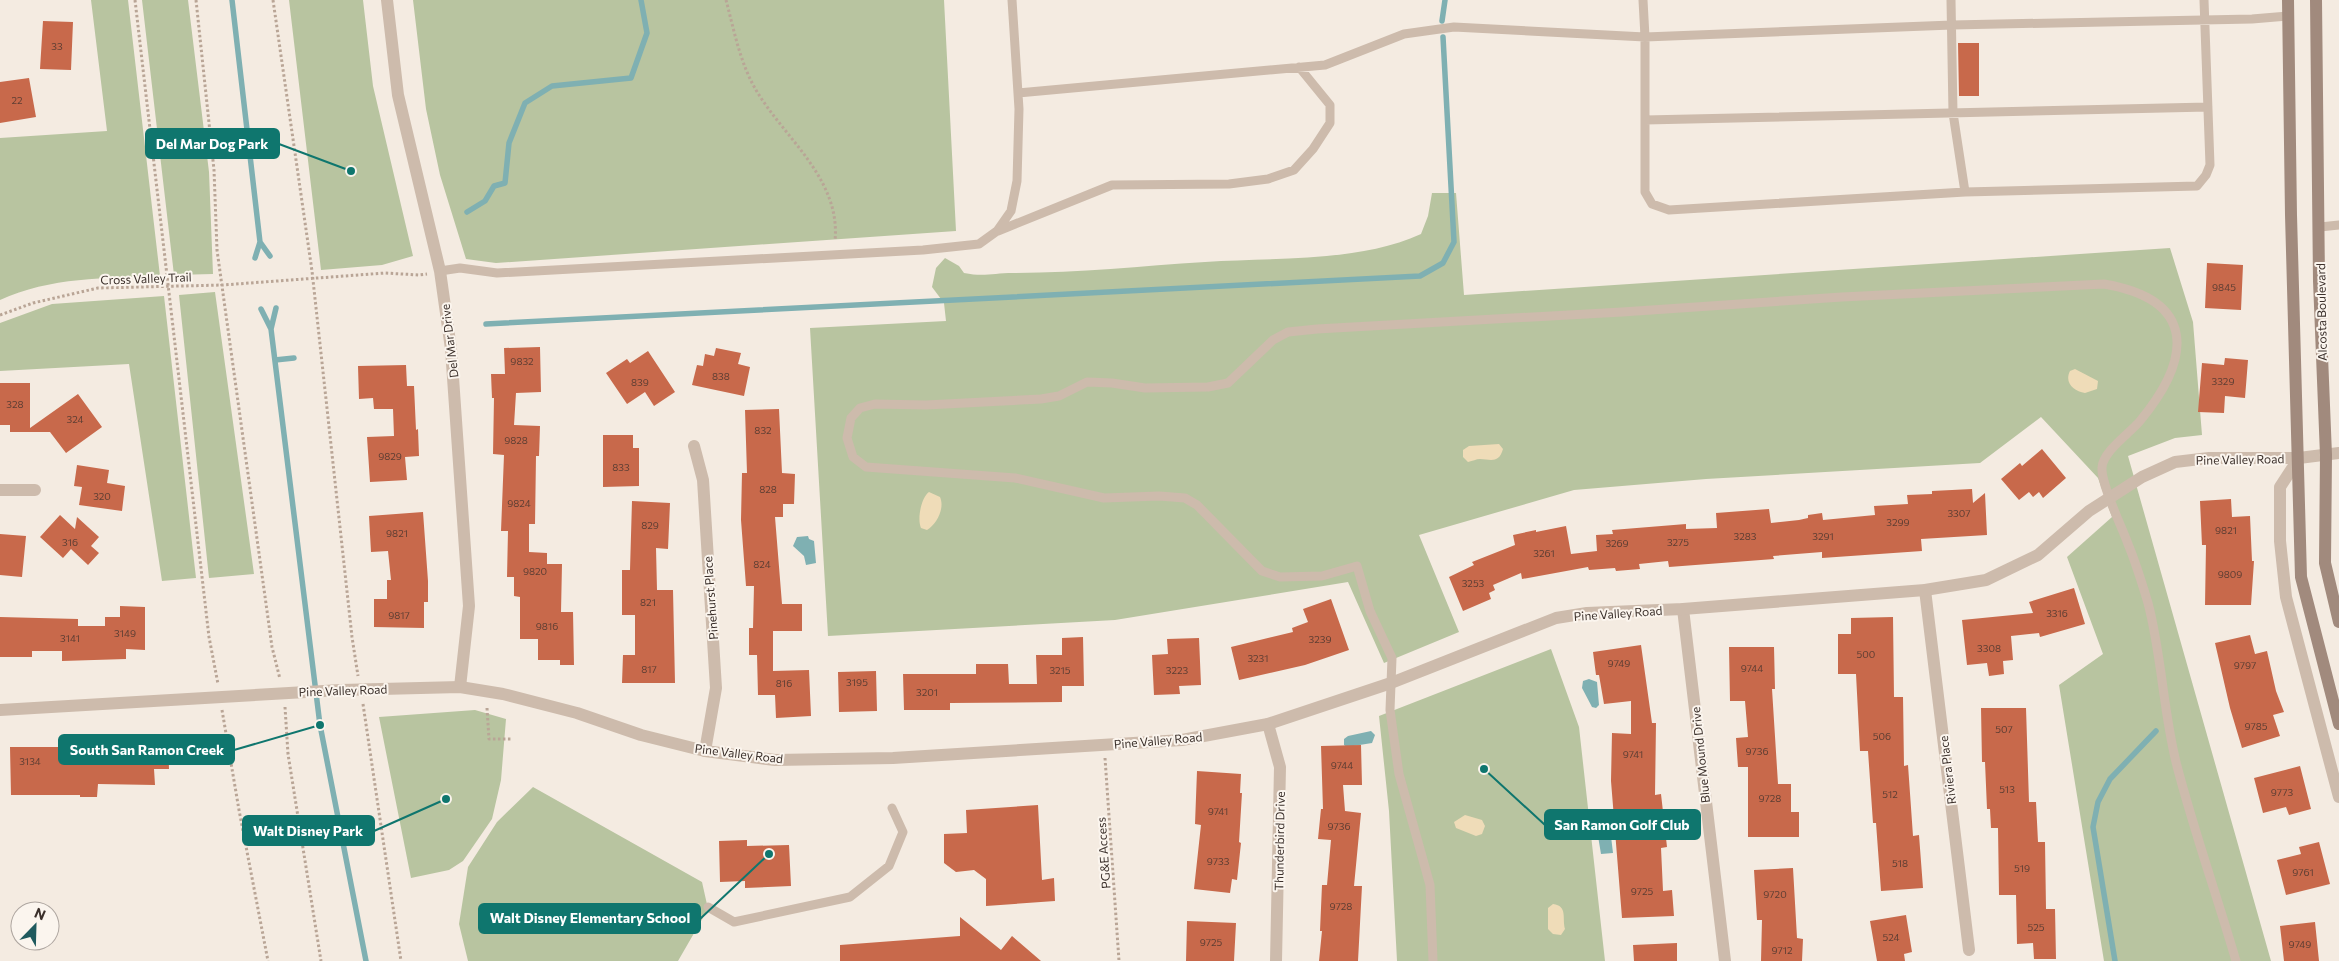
<svg xmlns="http://www.w3.org/2000/svg" width="2339" height="961" font-family="Commissioner,sans-serif">
	<style>
		.green { fill: #b8c4a0 }
		.sand { fill: #efdcb8 }
		.water { fill: #7fb0b2 }
		.lines { fill: none; stroke-linecap: round; stroke-linejoin: round }
		.stream { stroke: #7fb0b2; stroke-width: 5.5 }
		.building { fill: #c8694b }
		.path { stroke: #b9a596; stroke-width: 3; stroke-dasharray: 2.5 2.5; stroke-linecap: butt }
		.service { stroke: #cdbbac; stroke-width: 9 }
		.minor { stroke: #cdbbac; stroke-width: 12 }
		.tertiary { stroke: #cdbbac; stroke-width: 12 }
		.secondary { stroke: #a18a7d; stroke-width: 12 }
		.labels { text-anchor: middle; dominant-baseline: central; stroke-width: 4; stroke-linejoin: round; paint-order: stroke }
		.number-label { font-size: 10px; fill: #5e3e33 }
		.street-label { font-size: 12px; fill: #3b302b; stroke: #fbf5ee }
		.leader { fill: none; stroke: #0f766e; stroke-width: 2 }
		.callout-dot { fill: #0f766e; stroke: #fbf5ee; stroke-width: 2 }
		.callout { fill: #0f766e; stroke: #0f766e; stroke-width: 2 }
		.callout-label { font-size: 14px; text-anchor: middle; font-weight: bold; fill: #fff }
	</style>
	<rect width="100%" height="100%" fill="#f4ebe1"/>
	<!-- green -->
	<path class="green" d="M91 0H128L160 276C106 278 50 277 0 300V138L107 131Z
		M142 0H188L209 172 213 274 174 275Z
		M289 0H363L373 86 413 256 382 265 321 270Z
		M413 0H944L956 231 496 263 466 259 440 175 426 109Z
		M1432 193H1456L1464 295 2170 248 2193 322 2202 435 2175 438 2128 456 2271 961H2104L2059 685 2103 654 2067 557 2112 517 2098 478 2041 417 1980 463 1706 479 1574 490 1419 535 1459 632 1384 663 1348 582 1115 620 828 636 810 328 946 321 944 303 932 287 936 268 945 258 959 266 964 273C984 277 993 273 1013 273 1077 273 1141 266 1205 262 1273 257 1358 263 1421 234L1428 216Z
		M215 292 254 574 209 578 179 295Z
		M164 296 196 578 162 581 129 364 0 371V323L52 304Z
		M1551 649 1579 727 1605 961H1397L1389 811 1379 716Z
		M475 710 506 719 501 780 492 819 463 861 449 870 411 878 379 717Z
		M533 787 702 882 708 909 678 961H468L459 924 468 867 497 822Z"/>
	<!-- sand -->
	<path class="sand" d="M2075 369 2098 381 2097 389 2085 393C2074 391 2064 383 2070 371Z
		M1499 444 1503 449C1499 463 1492 460 1480 459 1476 459 1473 461 1468 462L1463 457V450L1469 446Z
		M929 492 940 497C945 508 937 524 927 530L921 528C917 519 921 498 929 492Z
		M1465 815 1482 820 1485 826 1482 834 1476 836 1456 828 1454 822Z
		M1553 904C1568 906 1562 918 1565 929L1561 935 1553 934 1548 929V908Z"/>
	<!-- water -->
	<path class="water" d="M808 536 809 539 814 541 816 563 806 565 804 556 793 546 797 537Z
		M1589 679 1597 682 1599 705 1596 708 1592 707 1582 688 1583 681Z
		M1371 731 1375 735 1372 743 1347 747 1344 745V739L1348 736Z
		M1610 828 1613 853 1601 854 1597 830Z"/>
	<g class="lines">
		<!-- stream -->
		<path class="stream" d="M232 0 260 242 270 256
			M1442 21 1445 0
			M467 212 485 201 494 186 505 183 509 143 525 103 552 86 631 78 647 33 641 0
			M255 258 260 242
			M276 308 271 329 320 725 366 961
			M261 309 271 329
			M486 324 1420 276 1443 263 1454 242 1443 37
			M275 360 294 358
			M2115 961 2093 827 2098 802 2110 779 2156 731"/>
	</g>
	<!-- building -->
	<path class="building" d="M43 21 73 22 71 70 40 69Z
		M1958 43H1979V96H1959Z
		M29 78 36 117 0 123V82Z
		M2207 263 2243 265 2241 310 2205 308Z
		M540 347 541 392 516 393 514 425 540 426 539 456H536L535 524H529V552L547 553V564H562L561 612H573L574 665H560V660H538V639H520V597L514 596V577H507L508 531H501L504 455 493 454 494 398H492L491 374H505L504 348Z
		M716 348 741 353 738 364 750 367 744 396 692 385 697 365 703 366 705 354 714 356Z
		M648 351 675 392 654 406 645 392 627 404 606 373 627 359 630 363Z
		M2225 358 2248 360 2245 398 2225 396 2224 413 2198 412 2202 363 2224 365Z
		M406 365 407 386H414L416 430 418 429 419 456 405 457 407 480 370 482 367 437 394 436 393 409H374L373 398 359 399 358 366Z
		M0 383H30V428L78 394 102 427 66 453 50 432H10V425H0Z
		M779 409 782 473 795 474 794 504H783V517H775L782 604H802V631H773V671L809 670 811 716 776 718 775 695H758L757 655H749V628H753L754 586H746L741 520 742 473H747L745 410Z
		M603 435H633V448H639V486L603 487Z
		M2042 449 2066 478 2043 498 2039 492 2033 497 2029 492 2019 500 2001 479 2020 463 2022 466Z
		M77 465 109 470 107 483 125 486 122 511 79 505 82 487 74 486Z
		M1972 489 1973 503 1985 493 1987 535 1921 539 1922 551 1822 558V552L1773 556 1774 559 1669 567 1668 561 1639 564 1640 569 1616 571 1615 568 1589 570 1588 567 1522 579 1521 573 1493 585 1495 590 1489 593 1491 599 1463 611 1449 577 1474 565 1472 562 1515 545 1513 535 1536 530V532L1566 526 1571 554 1597 551 1596 535 1613 534 1612 530 1686 524V529L1717 528 1716 513 1769 509 1771 523 1799 520 1808 518V515L1822 513 1823 520 1875 515 1874 506 1908 504 1907 495 1932 494V491Z
		M2231 499 2232 517 2250 516 2252 561H2254L2251 605H2205L2206 545H2202L2200 501Z
		M632 501 670 503 668 549 656 548 657 590H673L675 683H622L623 655H635V615H622V570H630Z
		M423 512 428 581V602H424V628L374 627V599H387V580H391L388 551 371 552 369 516Z
		M60 515 75 529 77 517 99 537 91 546 99 553 88 565 71 549 63 558 40 537Z
		M0 534 26 536 22 577 0 575Z
		M2074 588 2085 624 2040 637 2039 633 2011 636 2013 660 2003 661 2004 674 1989 676 1987 663 1967 665 1962 620 2033 613 2029 602Z
		M1331 599 1349 650 1305 665 1239 680 1231 647 1293 632 1292 628 1308 622 1303 609Z
		M120 606 145 607V650L126 649V659L62 661V651H32V657H0V617L78 619V626H105V617H120Z
		M1893 617 1894 697H1903L1904 766 1908 765 1913 836 1919 835 1923 888 1881 891 1876 823H1873L1868 751H1860L1856 674H1838V634H1851V618Z
		M2250 635 2255 654 2267 651 2276 691 2284 712 2273 715 2280 736 2242 748 2230 708 2215 643Z
		M1083 637 1084 686H1062V702L950 703V710H904L903 674H976V664H1008L1009 684H1037L1036 655H1062V638Z
		M1199 638 1201 685 1179 686 1180 694 1154 695 1152 655 1168 654 1167 639Z
		M1641 645 1652 723H1656L1655 795 1661 794 1667 847 1661 848 1663 891 1672 890 1674 916 1622 918 1611 781 1612 733 1631 734V701L1604 704 1599 675H1596L1593 652Z
		M1729 647H1774L1775 689H1772L1778 784H1791V812H1799V837H1748V767H1738L1736 738 1748 737 1745 701H1730Z
		M876 671 877 711 839 712 838 672Z
		M1981 708H2026L2029 802H2036L2038 842H2045L2046 909H2055L2056 959H2034L2033 943 2017 944 2016 895H1999L1998 828H1991L1990 809H1987L1985 762H1982Z
		M168 736 169 769H154L155 785 98 784 97 797H80V795H11L10 747H66V740L96 741 95 752H129V747L149 746V737Z
		M1361 745 1362 785H1343L1345 811 1361 813 1354 886H1362L1358 961H1319L1322 931H1320L1322 885H1327L1331 840 1318 839 1321 809H1323L1321 746Z
		M2300 766 2311 809 2289 815 2286 807 2263 813 2254 778Z
		M1197 771 1241 774 1240 793H1242L1239 842 1241 843 1237 880 1232 879 1230 893 1194 889 1201 825 1195 824Z
		M1038 805 1042 880 1054 878 1055 901 986 906V879L974 870 956 872 944 863V834L967 833 966 810Z
		M747 840V846L789 845 791 886 745 888V881L720 882 719 841Z
		M2319 842 2330 884 2286 895 2277 860 2301 854 2299 847Z
		M1793 868 1797 938 1803 939 1802 961H1761L1762 920H1757L1754 870Z
		M1906 915 1912 952 1904 954 1905 961H1877L1870 921Z
		M960 917 1001 950 1012 936 1041 961H840V945L960 936Z
		M1187 921 1236 923 1234 961H1186Z
		M2315 922 2319 961H2284L2280 926Z
		M1677 943V961H1634L1633 945Z"/>
	<g class="lines">
		<!-- path -->
		<path class="path" d="M135 0 209 637 218 684
			M196 0 214 170 217 250 272 647 280 679
			M273 0 312 271 352 637 358 676
			M726 0C734 30 740 63 756 90 785 139 841 179 835 241
			M0 315 33 303 98 288 223 285 385 273 419 275 427 274
			M363 704 401 961
			M285 707 288 754 321 961
			M487 708 489 739H511
			M222 710 239 810 268 961
			M1105 758 1119 961"/>
		<!-- service -->
		<path class="service" d="M1643 0 1645 37V192L1652 204 1669 210 1965 192 2197 186 2206 175 2210 165 2204 0
			M1951 0 1953 113 1965 192
			M1018 93 1325 65 1404 34 1454 27 1645 37 1952 25 2252 19 2288 16
			M1645 120 2208 107
			M2320 227 2339 225
			M998 231 1112 185 1229 184 1268 179 1294 170 1313 149 1330 123V105L1299 67
			M440 271 460 268 497 273 923 250 979 244 997 231 1011 211 1017 181 1019 109 1012 0
			M708 907 734 922 850 897 889 866 903 832 892 808
			M1433 961 1430 885 1399 774 1390 710 1392 658 1370 611 1357 566 1322 576 1280 577 1262 571 1197 505 1185 498 1159 496 1104 498 1015 478 866 467 853 457 847 438 851 418 860 408 875 404 926 405 1041 399 1059 396 1087 382 1112 383 1145 388 1208 387 1228 383 1273 340 1288 332 1317 329 1622 312 1842 297 2104 284C2197 300 2192 358 2140 421 2130 433 2102 452 2102 468 2101 485 2122 527 2128 544 2136 563 2142 583 2148 603 2162 656 2163 712 2177 766 2194 831 2217 896 2236 961"/>
		<!-- minor -->
		<path class="minor" d="M387 0 398 95 440 271 451 349 469 606 460 687
			M694 446 703 480 716 688 705 751
			M2339 453 2299 458 2280 487V541L2286 597 2339 797
			M0 490H35
			M1925 590 1969 950
			M1683 609 1725 961
			M1268 724 1280 767 1276 961"/>
		<!-- tertiary -->
		<path class="tertiary" d="M0 710 341 690 460 687 503 694 577 713 641 735 705 751 775 760 893 758 1182 740 1268 724 1391 683 1556 618 1587 613 1683 609 1925 590 1986 580 2038 555 2089 511 2142 477 2175 462 2209 458H2299"/>
		<!-- secondary -->
		<path class="secondary" d="M2288 0 2291 215 2301 577 2339 724
			M2316 0 2319 281 2326 455 2325 563 2339 622"/>
	</g>
	<g class="labels">
		<!-- number labels -->
		<g class="number-label">
			<text x="57" y="46">33</text>
			<text x="17" y="100">22</text>
			<text x="2224" y="287">9845</text>
			<text x="522" y="361">9832</text>
			<text x="721" y="376">838</text>
			<text x="2223" y="381">3329</text>
			<text x="640" y="382">839</text>
			<text x="15" y="404">328</text>
			<text x="75" y="419">324</text>
			<text x="763" y="430">832</text>
			<text x="516" y="440">9828</text>
			<text x="390" y="456">9829</text>
			<text x="621" y="467">833</text>
			<text x="768" y="489">828</text>
			<text x="102" y="496">320</text>
			<text x="519" y="503">9824</text>
			<text x="1959" y="513">3307</text>
			<text x="1898" y="522">3299</text>
			<text x="650" y="525">829</text>
			<text x="2226" y="530">9821</text>
			<text x="397" y="533">9821</text>
			<text x="1745" y="536">3283</text>
			<text x="1823" y="536">3291</text>
			<text x="70" y="542">316</text>
			<text x="1678" y="542">3275</text>
			<text x="1617" y="543">3269</text>
			<text x="1544" y="553">3261</text>
			<text x="762" y="564">824</text>
			<text x="535" y="571">9820</text>
			<text x="2230" y="574">9809</text>
			<text x="1473" y="583">3253</text>
			<text x="648" y="602">821</text>
			<text x="2057" y="613">3316</text>
			<text x="399" y="615">9817</text>
			<text x="547" y="626">9816</text>
			<text x="125" y="633">3149</text>
			<text x="70" y="638">3141</text>
			<text x="1320" y="639">3239</text>
			<text x="1989" y="648">3308</text>
			<text x="1866" y="654">500</text>
			<text x="1258" y="658">3231</text>
			<text x="1619" y="663">9749</text>
			<text x="2245" y="665">9797</text>
			<text x="1752" y="668">9744</text>
			<text x="649" y="669">817</text>
			<text x="1060" y="670">3215</text>
			<text x="1177" y="670">3223</text>
			<text x="857" y="682">3195</text>
			<text x="784" y="683">816</text>
			<text x="927" y="692">3201</text>
			<text x="2256" y="726">9785</text>
			<text x="2004" y="729">507</text>
			<text x="1882" y="736">506</text>
			<text x="1757" y="751">9736</text>
			<text x="1633" y="754">9741</text>
			<text x="30" y="761">3134</text>
			<text x="1342" y="765">9744</text>
			<text x="2007" y="789">513</text>
			<text x="2282" y="792">9773</text>
			<text x="1890" y="794">512</text>
			<text x="1770" y="798">9728</text>
			<text x="1218" y="811">9741</text>
			<text x="1339" y="826">9736</text>
			<text x="1218" y="861">9733</text>
			<text x="1900" y="863">518</text>
			<text x="2022" y="868">519</text>
			<text x="2303" y="872">9761</text>
			<text x="1642" y="891">9725</text>
			<text x="1775" y="894">9720</text>
			<text x="1341" y="906">9728</text>
			<text x="2036" y="927">525</text>
			<text x="1891" y="937">524</text>
			<text x="1211" y="942">9725</text>
			<text x="2300" y="944">9749</text>
			<text x="1782" y="950">9712</text>
		</g>
		<!-- street labels -->
		<g class="street-label">
			<text transform="translate(146 278) rotate(-2)">Cross Valley Trail</text>
			<text transform="translate(2321 312) rotate(-91)">Alcosta Boulevard</text>
			<text transform="translate(449 341) rotate(-97)">Del Mar Drive</text>
			<text transform="translate(2240 459) rotate(-1)">Pine Valley Road</text>
			<text transform="translate(710 598) rotate(-94)">Pinehurst Place</text>
			<text transform="translate(1618 613) rotate(-4)">Pine Valley Road</text>
			<text transform="translate(343 690) rotate(-2)">Pine Valley Road</text>
			<text transform="translate(1158 740) rotate(-5)">Pine Valley Road</text>
			<text transform="translate(739 753) rotate(7)">Pine Valley Road</text>
			<text transform="translate(1700 755) rotate(-96)">Blue Mound Drive</text>
			<text transform="translate(1947 770) rotate(-97)">Riviera Place</text>
			<text transform="translate(1279 841) rotate(-89)">Thunderbird Drive</text>
			<text transform="translate(1103 853) rotate(-94)">PG&amp;E Access</text>
		</g>
	</g>
	<!-- callouts -->
	<path class="leader" d="M351 171L279 144M320 725L234 750M1484 769L1545 825M446 799L374 831M769 854L700 919"/>
	<g class="callout-dot">
		<circle cx="351" cy="171" r="5"/>
		<circle cx="320" cy="725" r="5"/>
		<circle cx="1484" cy="769" r="5"/>
		<circle cx="446" cy="799" r="5"/>
		<circle cx="769" cy="854" r="5"/>
	</g>
	<g class="callout">
		<rect x="146" y="129" width="133" height="29" rx="5"/>
		<rect x="59" y="735" width="175" height="29" rx="5"/>
		<rect x="1545" y="810" width="155" height="29" rx="5"/>
		<rect x="243" y="816" width="131" height="29" rx="5"/>
		<rect x="479" y="904" width="221" height="29" rx="5"/>
	</g>
	<g class="callout-label">
		<text x="212" y="149">Del Mar Dog Park</text>
		<text x="147" y="755">South San Ramon Creek</text>
		<text x="1622" y="830">San Ramon Golf Club</text>
		<text x="308" y="836">Walt Disney Park</text>
		<text x="590" y="923">Walt Disney Elementary School</text>
	</g>
	<!-- north arrow -->
	<g transform="translate(35 926) rotate(23)"><circle r="24" fill="#fbf5ee" stroke="#aea6a0"/>
	<path d="M0-4L9 19L0 12L-9 19Z" fill="#1f5a5e"/>
	<text y="-8" font-size="14" font-weight="bold" text-anchor="middle" fill="#3b302b">N</text>
	</g>
</svg>
